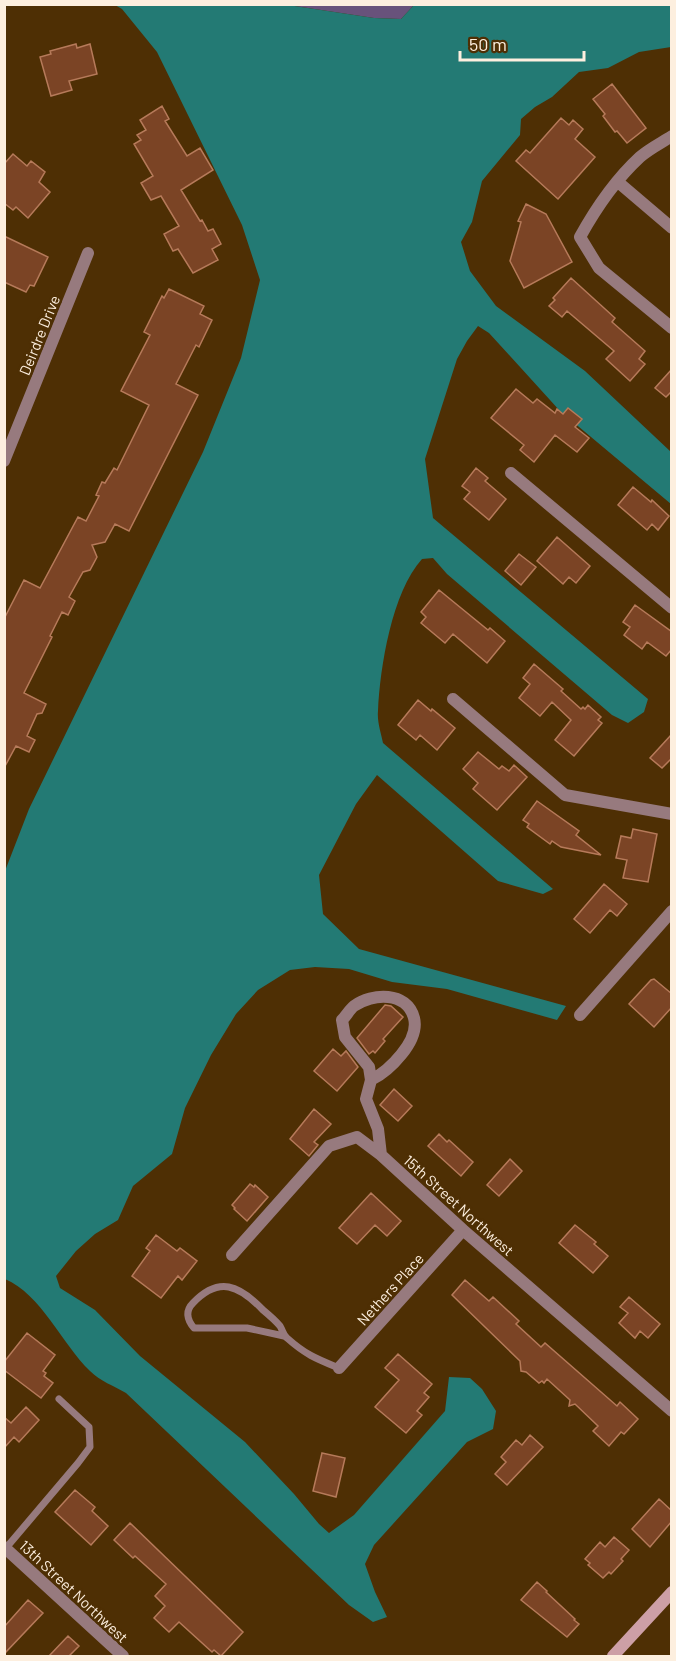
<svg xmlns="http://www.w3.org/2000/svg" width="676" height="1661" font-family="Barlow,sans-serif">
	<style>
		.green { fill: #68527b }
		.water { fill: #237a74 }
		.building { fill: #7b4425; stroke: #b67a5a; stroke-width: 1.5 }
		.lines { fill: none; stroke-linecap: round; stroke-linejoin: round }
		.lane { stroke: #977a7e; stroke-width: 7 }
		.street { stroke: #977a7e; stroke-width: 12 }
		.secondary { stroke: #cd9fa6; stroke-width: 12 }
		.labels { text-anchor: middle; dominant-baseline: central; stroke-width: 5; stroke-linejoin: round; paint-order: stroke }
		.street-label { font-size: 15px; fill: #fdefdf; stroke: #4e2f04 }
	</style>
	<rect width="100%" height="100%" fill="#4e2f04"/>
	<!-- green -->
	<path class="green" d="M288 5H414L401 19 374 18Z"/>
	<!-- water -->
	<path class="water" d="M115 5H288L374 18 401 19 414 5H671V47L639 52 608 68 579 72 552 97 535 107 521 119 520 135 482 181 472 222 461 242 470 271 496 306 585 371 671 452V504L560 411 489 333 478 326 467 341 457 359 425 459 433 518 648 699 644 712 628 723 612 715 447 574 433 558 422 559C392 592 380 667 378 711 377 722 381 733 383 743L553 889 543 894 498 881 377 775 356 804 319 875 323 914 359 949 566 1006 557 1020 447 989 392 982 349 969 315 967 290 970 258 990 236 1014 211 1055 185 1108 172 1154 133 1186 118 1220 95 1234 76 1251 56 1276 60 1288 95 1310 140 1356 245 1442 294 1494 319 1524 329 1533 354 1515 445 1411 449 1377 470 1378 482 1389 496 1411 493 1429 467 1442 374 1545 365 1564 375 1592 387 1617 373 1622 349 1605 126 1393C114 1386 100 1381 90 1371 62 1344 41 1294 5 1279V871L29 809 203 452 241 358 260 280 242 225 157 52 122 9Z"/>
	<!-- building -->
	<path class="building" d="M76 44 77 48 90 44 97 74 69 81 72 90 51 96 40 57 51 54 50 51Z
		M612 84 646 128 627 143 617 131 615 132 603 116 605 114 593 99Z
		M162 106 169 119 165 121 187 156 200 148 213 170 181 190 200 221 202 220 208 231 213 229 221 244 212 249 218 260 193 273 178 249 173 251 164 234 179 226 161 196 151 200 141 183 153 176 134 144 141 140 137 135 146 130 140 120Z
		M561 118 569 125 573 120 583 129 575 139 595 157 558 199 516 161 526 150 530 153Z
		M13 154 27 166 31 161 45 172 39 182 50 192 28 218 16 207 13 210 4 203V164Z
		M526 204 546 214 572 262 524 288 510 261 521 222 518 221Z
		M4 236 48 257 34 286 30 285 26 292 4 282Z
		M571 278 615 318 612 322 645 351 639 359 645 364 630 381 606 359 614 351 567 311 562 317 549 306 555 300 553 298Z
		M169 289 204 306 200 314 212 320 199 347 196 345 176 384 198 395 129 531 115 524 105 542 92 545 97 557 90 570 83 572 69 597 75 601 68 615 62 612 50 636 52 637 24 693 46 704 42 713 37 714 27 736 35 740 29 752 16 746 4 768V619L24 580 40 588 78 517 86 521 99 496 96 495 102 482 105 483 114 468 117 470 149 405 121 391 150 335 144 332 162 296 164 298Z
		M672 369V391L666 397 655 388Z
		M516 389 533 403 537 399 555 413 557 409 563 414 568 408 582 419 575 427 589 438 577 452 555 435 534 462 520 450 524 445 491 418Z
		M476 468 488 478 485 481 506 499 489 520 464 499 470 492 462 486Z
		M633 487 651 502 652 500 669 516 658 530 652 524 647 530 618 505Z
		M557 537 590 566 576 583 569 577 563 584 537 561Z
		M519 554 536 567 521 585 505 571Z
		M439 590 488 630 490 628 505 641 487 663 453 634 445 643 421 623 426 617 421 612Z
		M635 605 672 632V649L666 656 647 642 642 649 624 635 630 627 623 622Z
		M534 664 563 689 561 691 581 709 583 707 585 709 588 705 601 717 598 720 602 723 574 756 555 740 571 720 552 702 540 716 519 698 530 684 523 678Z
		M418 700 431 711 432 709 455 728 437 750 420 735 416 740 398 725Z
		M672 734V758L662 768 650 758Z
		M478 752 499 769 502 766 509 771 514 765 527 777 497 810 473 789 478 783 463 769Z
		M537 801 579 831 576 835 601 855 561 847 552 841 550 844 527 827 529 824 523 820Z
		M633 829 657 834 648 882 623 878 627 860 616 858 621 836 631 838Z
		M604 884 627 904 617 916 610 910 590 933 574 919Z
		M654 979 672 994V1007L654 1027 629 1004 651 980Z
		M385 1005 391 1006 403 1017 383 1039 385 1041 375 1053 373 1051 369 1054 357 1038Z
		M333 1049 341 1056 346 1051 358 1067 337 1091 314 1071Z
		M394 1089 412 1106 398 1121 380 1105Z
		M314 1109 331 1124 314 1142 318 1145 309 1156 290 1139Z
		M439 1134 447 1142 449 1140 473 1162 461 1176 428 1146Z
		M510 1159 522 1171 499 1196 487 1185Z
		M250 1184 254 1187 255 1185 268 1197 247 1221 234 1209 235 1208 232 1205Z
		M371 1193 401 1221 387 1236 375 1225 357 1244 339 1228Z
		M575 1225 596 1242 594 1244 608 1256 593 1273 559 1243Z
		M156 1235 177 1251 180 1248 197 1261 182 1280 178 1276 161 1298 132 1276 150 1251 146 1248Z
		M465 1280 489 1301 493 1297 519 1321 516 1324 541 1347 545 1343 617 1406 620 1402 638 1419 624 1434 621 1432 609 1446 593 1431 598 1426 575 1404 569 1406 570 1400 547 1379 544 1383 542 1381 539 1383 526 1372 521 1371 520 1361 452 1295Z
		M629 1297 660 1324 648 1338 640 1331 635 1338 619 1323 628 1313 620 1307Z
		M27 1333 55 1355 43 1371 46 1373 44 1376 53 1383 41 1398 4 1370V1362Z
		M398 1354 432 1384 424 1393 429 1397 417 1411 422 1415 406 1433 375 1407 399 1380 385 1368Z
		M26 1407 39 1420 19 1442 14 1437 4 1448V1417L11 1423Z
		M530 1435 543 1447 507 1485 495 1474 506 1462 501 1457 516 1440 522 1445Z
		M322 1453 345 1458 336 1497 313 1491Z
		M75 1490 95 1507 92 1511 108 1526 91 1545 55 1512Z
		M659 1499 672 1511V1521L650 1547 632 1529Z
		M130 1523 243 1632 221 1656 214 1650 212 1652 179 1622 169 1632 154 1618 165 1606 155 1596 166 1584 135 1556 133 1558 114 1540Z
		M614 1537 629 1550 621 1559 623 1561 611 1574 609 1572 603 1578 588 1565 590 1563 585 1559 600 1542 605 1547Z
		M537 1582 547 1591 546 1592 575 1619 574 1620 579 1624 567 1637 521 1600Z
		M28 1600 43 1613 4 1654V1627Z
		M68 1636 79 1646 69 1656H49Z"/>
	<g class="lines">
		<!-- lane -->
		<path class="lane" d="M284 1336 247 1328H194C187 1320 185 1311 193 1303 219 1276 239 1285 263 1310 269 1315 275 1320 280 1326 283 1331 283 1335 287 1338 306 1355 317 1359 339 1368
			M6 1548 78 1463 90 1447 89 1427 59 1399"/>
		<!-- street -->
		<path class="street" d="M672 136C661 143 649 149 640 157 615 180 596 208 580 237L599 268 672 328
			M618 182 672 228
			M4 461 88 253
			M511 473 672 608
			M453 699 565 795 672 814
			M580 1015 672 911
			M371 1080C389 1071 420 1041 414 1018 407 991 372 993 354 1006 350 1009 346 1016 342 1020L345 1037 369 1067 371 1080 366 1099 378 1129 381 1155
			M232 1255 329 1146 357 1137 381 1155 463 1230 672 1411
			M339 1368 463 1230
			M4 1547 123 1656"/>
		<!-- secondary -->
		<path class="secondary" d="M613 1656 672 1592"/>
	</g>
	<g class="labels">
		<!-- street labels -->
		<g class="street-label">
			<text transform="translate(39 335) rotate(-68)">Deirdre Drive</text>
			<text transform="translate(459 1205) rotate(42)">15th Street Northwest</text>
			<text transform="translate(390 1289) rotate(-48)">Nethers Place</text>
			<text transform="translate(74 1591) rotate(43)">13th Street Northwest</text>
		</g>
	</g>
	<!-- border -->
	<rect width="676" height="1661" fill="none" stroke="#fdefdf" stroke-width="12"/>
	<!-- scale -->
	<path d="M460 51v9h124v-9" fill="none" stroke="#fdefdf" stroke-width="3"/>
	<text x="469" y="51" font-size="18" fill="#fdefdf" stroke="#4e2f04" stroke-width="4.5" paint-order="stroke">50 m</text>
</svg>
